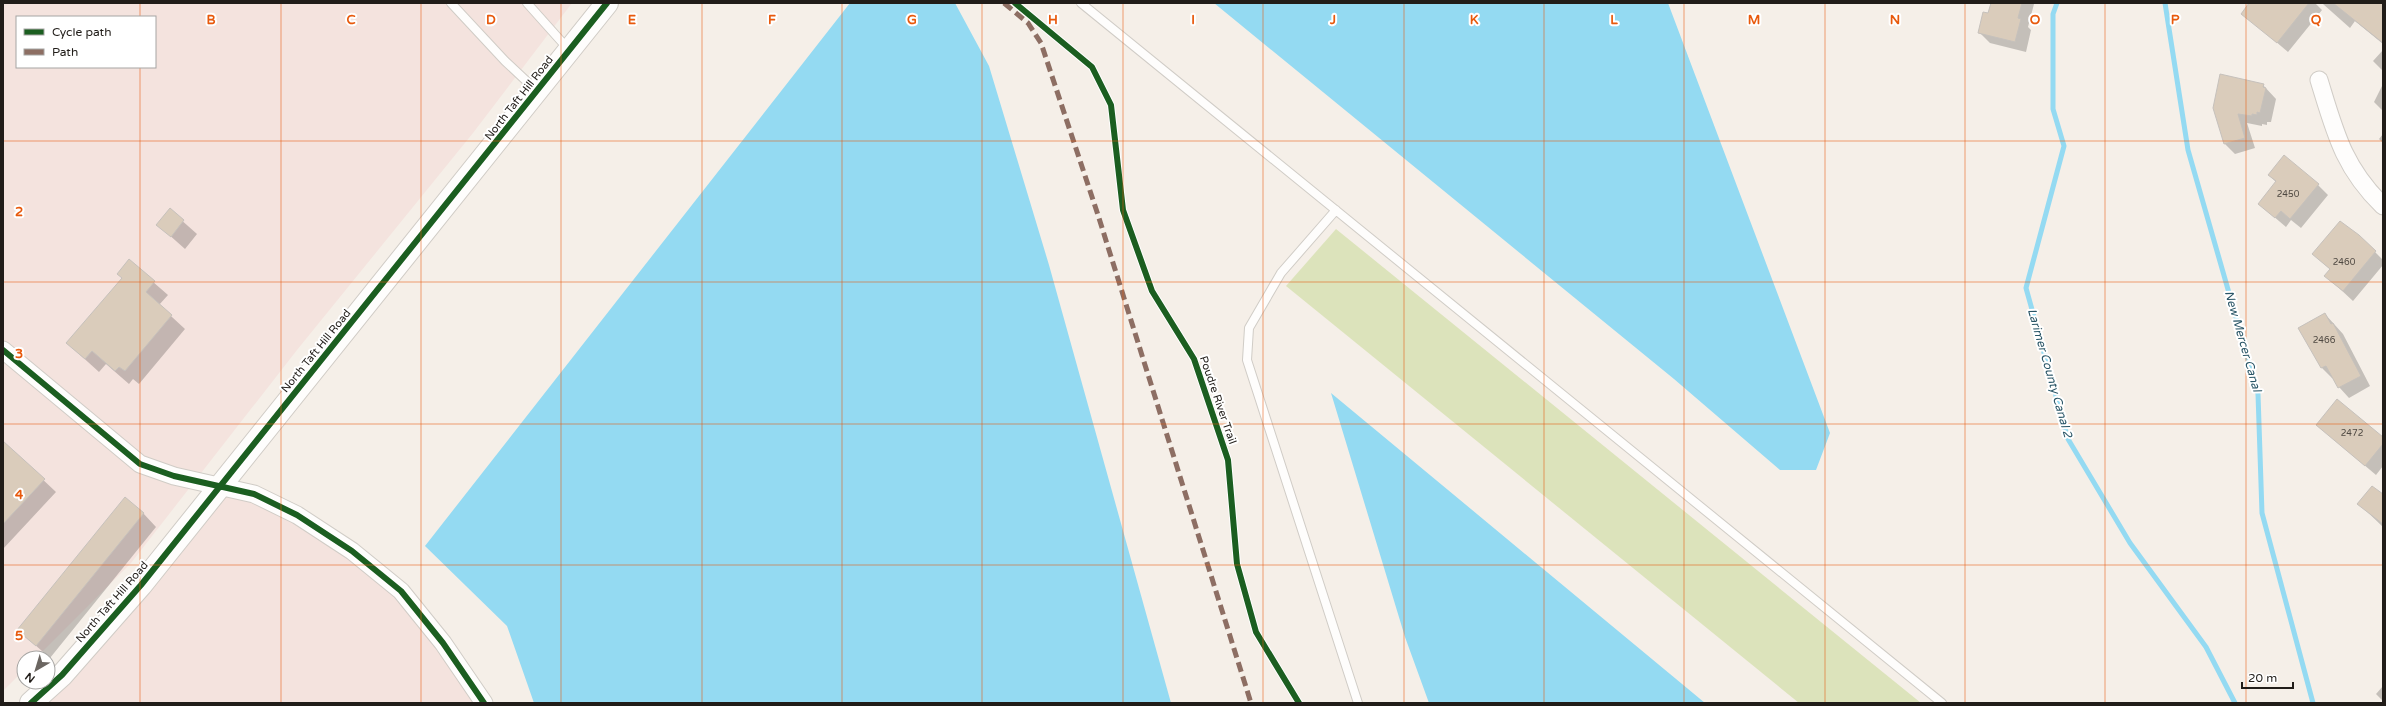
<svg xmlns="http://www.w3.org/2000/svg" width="2386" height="706" font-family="'Varela Round',sans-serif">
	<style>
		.industrial { fill: #f4e3de; fill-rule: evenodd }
		.green { fill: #dce3bb }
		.water { fill: #94daf2 }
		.shadow { fill: #0003 }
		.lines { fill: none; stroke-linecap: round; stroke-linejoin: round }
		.stream { stroke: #94daf2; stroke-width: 5 }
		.building { fill: #daccbb; stroke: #c6c1bc }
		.lane-casing { stroke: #d0ccc6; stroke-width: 10 }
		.street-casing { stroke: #d0ccc6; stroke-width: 19 }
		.secondary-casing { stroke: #d0ccc6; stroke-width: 24 }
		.lane { stroke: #fefdfc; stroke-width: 8 }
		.street { stroke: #fefdfc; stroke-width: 17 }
		.secondary { stroke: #fefdfc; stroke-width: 22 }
		.quiet { stroke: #8d6e63; stroke-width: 5; stroke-dasharray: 10 5; stroke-linecap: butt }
		.cycleway-casing { stroke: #fff; stroke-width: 8 }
		.cycleway { stroke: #1b5e20; stroke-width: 6 }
		.grid { fill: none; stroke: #e8590c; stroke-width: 1; stroke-opacity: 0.55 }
		.labels { text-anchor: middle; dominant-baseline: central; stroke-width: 4; stroke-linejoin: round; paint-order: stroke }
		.number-label { font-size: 9px; fill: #4f4942 }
		.street-label { font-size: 11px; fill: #211d19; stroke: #fff }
		.water-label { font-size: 12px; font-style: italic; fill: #295566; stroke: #fff }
		.grid-label { font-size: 13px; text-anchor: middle; font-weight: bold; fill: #e8590c; stroke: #fff; stroke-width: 4; stroke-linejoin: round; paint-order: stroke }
	</style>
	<rect width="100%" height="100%" fill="#f5efe8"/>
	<!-- industrial -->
	<path class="industrial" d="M3 3H572L473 133 297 350 131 563 36 658H24V670L3 691ZM17 17H155V67H17Z
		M220 487 254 494 401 591 484 703H32Z"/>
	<!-- green -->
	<path class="green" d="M1336 229 1921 703H1799L1286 286Z"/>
	<!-- water -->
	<path class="water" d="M850 3H955L989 66 1049 265 1171 703H534L507 626 425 546Z
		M1214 3H1668L1830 433 1816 470H1780L1674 379Z
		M1331 393 1705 703H1429L1405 637Z"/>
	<!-- shadow -->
	<path class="shadow" d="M1992 3 2034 4 2028 27 2031 30 2026 52 1990 43 1979 32 1989 14Z
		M2250 3H2315L2322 10 2288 52 2242 13Z
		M2379 3 2383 6V44L2355 21 2350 28 2323 4Z
		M2383 50V71L2373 61Z
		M2383 84V111L2374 102Z
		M2263 85 2276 99 2271 122H2267V125L2262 124V126L2247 123 2255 148 2235 154 2225 144 2214 108Z
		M2383 134V143L2379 139Z
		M2269 175 2318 185 2328 195 2301 228 2291 220 2286 227 2259 204 2276 182Z
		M170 210 197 234 185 249 158 225Z
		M2358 235 2383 260V265L2353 301 2326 276 2331 270 2313 254Z
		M129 261 168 295 159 305 185 329 139 384 133 379 129 384 106 364 99 372 67 343 123 278Z
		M2325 314 2343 334 2370 386 2349 398 2339 387 2334 377 2332 378 2322 368Z
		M2317 425 2383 439V466L2376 475Z
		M3 442 56 492 3 549Z
		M2383 496V527L2359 504Z
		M143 513 156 527 50 658 18 630Z
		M2383 686V701L2376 694Z"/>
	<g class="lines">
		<!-- stream -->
		<path class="stream" d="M2057 3 2053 14V109L2064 146 2026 288 2068 439 2130 543 2206 647 2235 703
			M2165 3 2188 150 2258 394 2262 513 2313 703"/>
	</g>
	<!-- building -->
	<path class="building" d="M1991 3H2022L2018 18 2021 19 2015 42 1978 33 1983 12 1988 13Z
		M2249 3H2309L2277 43 2241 14Z
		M2333 3H2383V43Z
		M2220 74 2264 84 2263 87 2266 88 2260 113 2257 112V115L2252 114V116L2238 114 2245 138 2224 144 2213 108Z
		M2284 155 2319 184 2290 219 2281 211 2275 218 2258 204 2276 181 2268 175Z
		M170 208 184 220 171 237 156 225Z
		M2340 221 2359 235 2376 251 2343 291 2324 276 2330 269 2312 254Z
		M129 259 155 281 146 292 172 315 125 371 119 367 115 371 92 351 85 359 66 343 122 278 117 274Z
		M2325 313 2331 324 2333 323 2361 376 2338 388 2326 366 2321 368 2298 328Z
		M2337 399 2383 437V444L2365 466 2316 425Z
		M3 441 45 479 3 524Z
		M2372 486 2383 494V524L2357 504Z
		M125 497 144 513 36 646 17 630Z"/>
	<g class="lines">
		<defs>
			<path id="lane" d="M451 3 505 61 536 90
				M527 3 569 50
				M1081 3 1942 703
				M1336 210 1281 273 1249 328 1247 360 1358 703"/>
			<path id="street" d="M2319 80C2335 132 2343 167 2383 206
				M3 350 140 464 174 476 254 494 297 515 352 551 401 591 443 643 484 703"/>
			<path id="secondary" d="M31 703 62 675 141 585 607 3"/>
		</defs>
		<!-- lane casing -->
		<use href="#lane" class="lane-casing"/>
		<!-- street casing -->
		<use href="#street" class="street-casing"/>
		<!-- secondary casing -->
		<use href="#secondary" class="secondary-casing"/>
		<!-- lane -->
		<use href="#lane" class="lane"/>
		<!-- street -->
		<use href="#street" class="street"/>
		<!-- secondary -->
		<use href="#secondary" class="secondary"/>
		<!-- quiet -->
		<path class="quiet" d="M1004 3 1028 23 1041 43 1098 215 1251 703"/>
		<defs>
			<path id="cycleway" d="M1015 3 1092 67 1111 105 1123 210 1152 291 1194 359 1228 460 1237 564 1256 632 1299 703
				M3 350 140 464 174 476 254 494 297 515 352 551 401 591 443 643 484 703
				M31 703 62 675 141 585 607 3"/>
		</defs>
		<!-- cycleway casing -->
		<use href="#cycleway" class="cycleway-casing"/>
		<!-- cycleway -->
		<use href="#cycleway" class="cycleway"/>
	</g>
	<!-- grid -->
	<path class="grid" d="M140 3V17M281 3V703M421 3V703M561 3V703M702 3V703M842 3V703M982 3V703M1123 3V703M1263 3V703M1404 3V703M1544 3V703M1684 3V703M1825 3V703M1965 3V703M2105 3V703M2246 3V703M140 67V703M3 141H2383M3 282H2383M3 424H2383M3 565H2383"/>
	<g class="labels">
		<!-- number labels -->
		<g class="number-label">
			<text x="2288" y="194">2450</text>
			<text x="2344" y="262">2460</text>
			<text x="2324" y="340">2466</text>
			<text x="2352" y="433">2472</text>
		</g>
		<!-- street labels -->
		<g class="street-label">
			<text transform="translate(519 98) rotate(-52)">North Taft Hill Road</text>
			<text transform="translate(316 351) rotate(-51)">North Taft Hill Road</text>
			<text transform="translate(1218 400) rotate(71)">Poudre River Trail</text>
			<text transform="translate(112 602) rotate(-49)">North Taft Hill Road</text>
		</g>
		<!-- water labels -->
		<g class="water-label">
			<text transform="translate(2243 341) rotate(74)">New Mercer Canal</text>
			<text transform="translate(2050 373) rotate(74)">Larimer County Canal 2</text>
		</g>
	</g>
	<g class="grid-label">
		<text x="211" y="24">B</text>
		<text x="351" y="24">C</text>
		<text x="491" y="24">D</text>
		<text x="632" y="24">E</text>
		<text x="772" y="24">F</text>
		<text x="912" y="24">G</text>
		<text x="1053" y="24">H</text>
		<text x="1193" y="24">I</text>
		<text x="1333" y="24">J</text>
		<text x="1474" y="24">K</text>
		<text x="1614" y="24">L</text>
		<text x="1754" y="24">M</text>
		<text x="1895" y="24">N</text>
		<text x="2035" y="24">O</text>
		<text x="2175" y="24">P</text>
		<text x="2316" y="24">Q</text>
		<text x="19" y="216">2</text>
		<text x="19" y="358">3</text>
		<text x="19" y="499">4</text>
		<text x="19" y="640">5</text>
	</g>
	<!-- border -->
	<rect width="2386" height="706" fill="none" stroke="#211d19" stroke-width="8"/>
	<!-- legend -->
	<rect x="16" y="16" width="140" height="52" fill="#ffffff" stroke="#a6a5a3"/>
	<rect x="24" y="29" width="20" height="6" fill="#1b5e20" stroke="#a6a5a3"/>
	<text x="52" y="36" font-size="12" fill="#211d19">Cycle path</text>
	<rect x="24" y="49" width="20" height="6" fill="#8d6e63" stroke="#a6a5a3"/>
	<text x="52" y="56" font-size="12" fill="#211d19">Path</text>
	<!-- north arrow -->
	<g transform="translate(36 670) rotate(218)"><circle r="19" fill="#ffffff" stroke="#a6a5a3"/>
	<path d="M0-3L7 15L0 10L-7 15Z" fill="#6b6661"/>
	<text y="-6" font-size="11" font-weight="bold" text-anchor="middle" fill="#211d19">N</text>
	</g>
	<!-- scale -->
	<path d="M2242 682v6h51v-6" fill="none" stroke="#211d19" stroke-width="2"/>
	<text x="2248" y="682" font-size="12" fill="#211d19" stroke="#ffffff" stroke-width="3" paint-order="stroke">20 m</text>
</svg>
